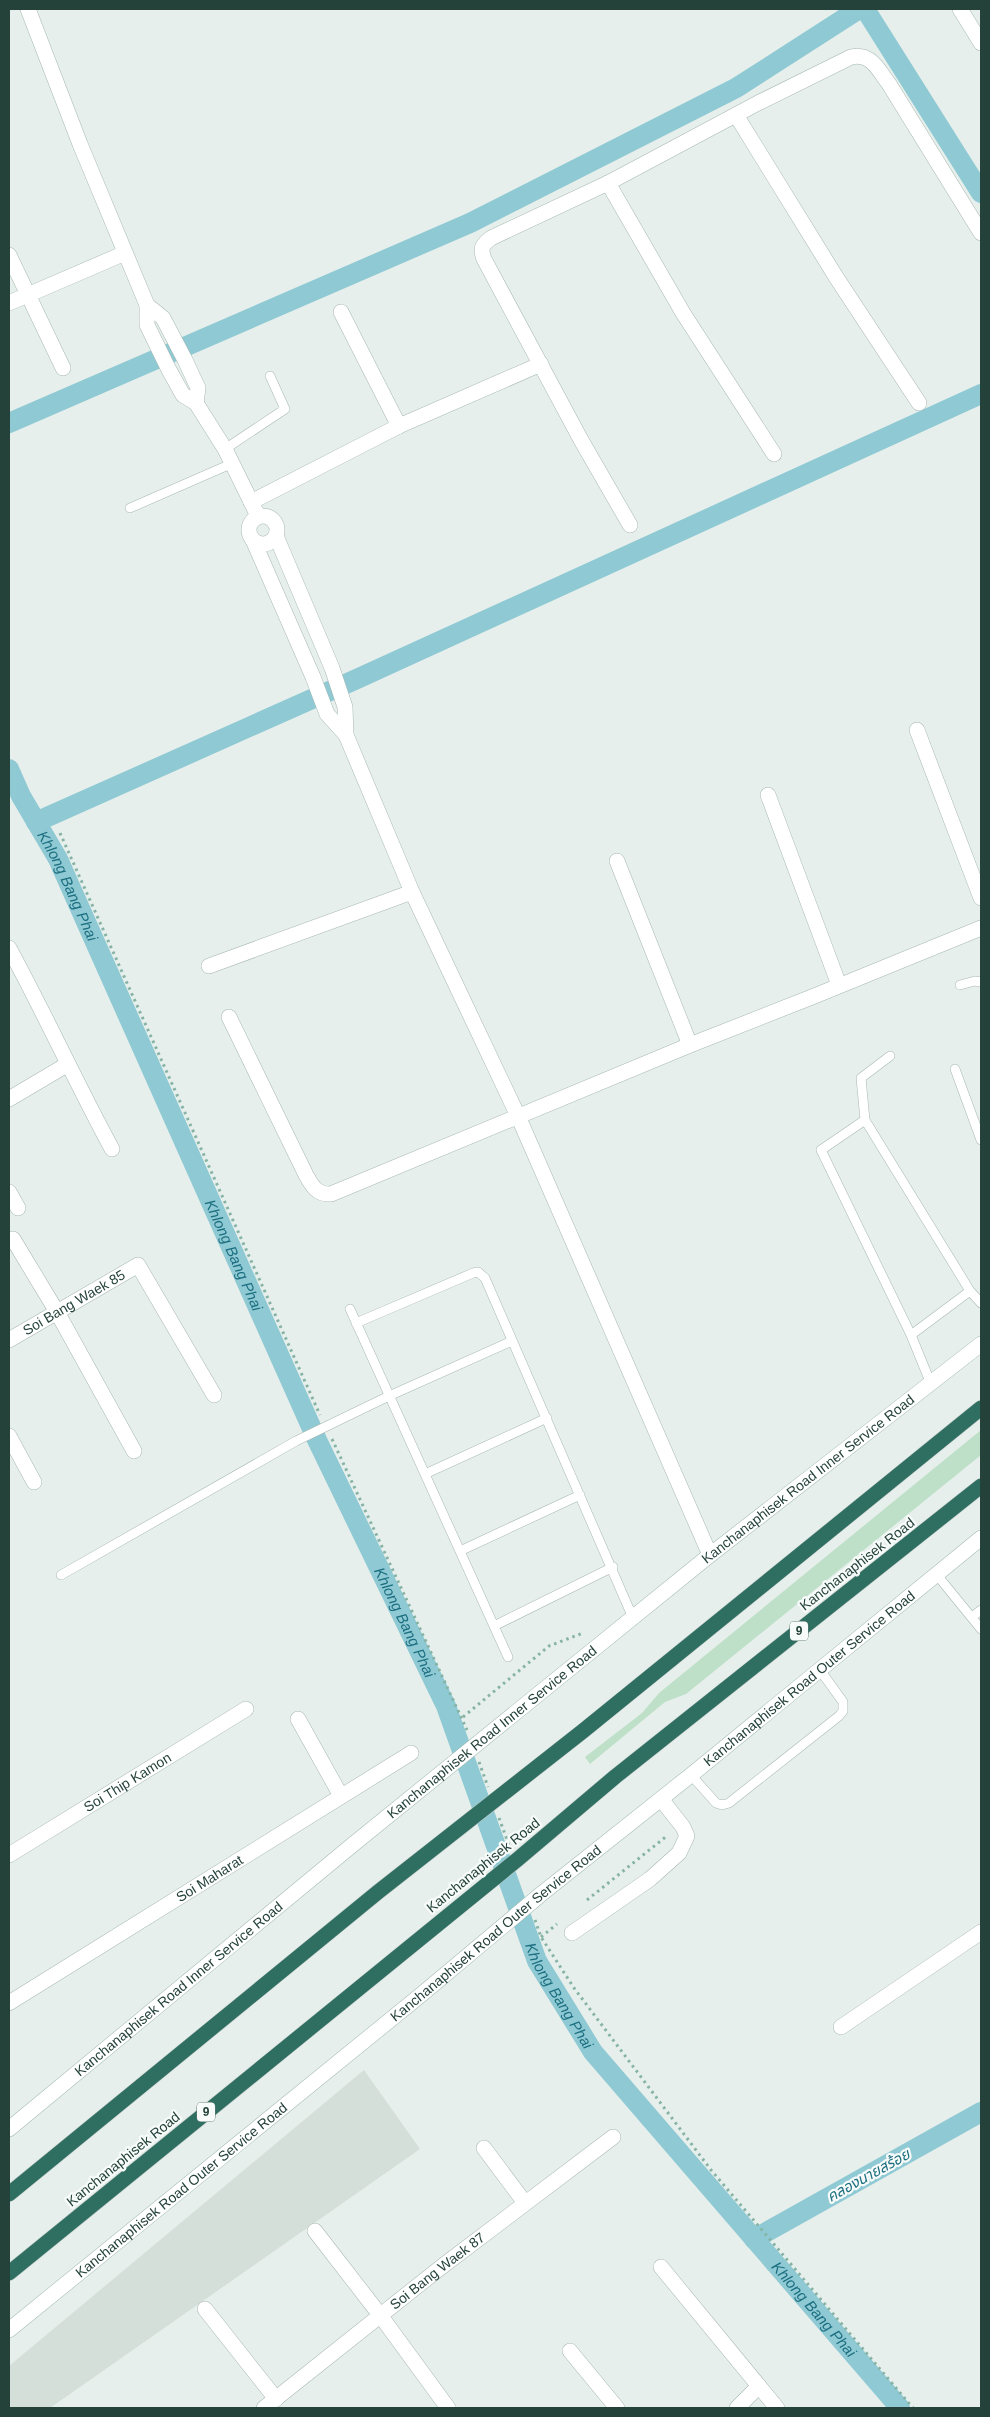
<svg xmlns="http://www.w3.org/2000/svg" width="990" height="2417" font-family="Helvetica,'Noto Sans Thai',sans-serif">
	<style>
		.built { fill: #d4dfda }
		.green { fill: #bfe0c8 }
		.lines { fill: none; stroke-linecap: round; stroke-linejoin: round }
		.canal { stroke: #8ec9d4; stroke-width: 20 }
		.lane-casing { stroke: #a8b8b2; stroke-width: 10 }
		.street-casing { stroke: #a8b8b2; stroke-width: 16 }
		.secondary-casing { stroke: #a4bbb3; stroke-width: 16 }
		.highway-casing { stroke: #c2cac8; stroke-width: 16 }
		.path { stroke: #86b3a5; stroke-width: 3; stroke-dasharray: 2.5 4; stroke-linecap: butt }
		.lane { stroke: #fff; stroke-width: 9 }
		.street { stroke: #fff; stroke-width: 15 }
		.secondary { stroke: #fff; stroke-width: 15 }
		.highway { stroke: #2f6f62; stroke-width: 15 }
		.labels { text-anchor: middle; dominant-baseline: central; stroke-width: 4.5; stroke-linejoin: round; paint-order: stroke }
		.shield { fill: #f7fbf9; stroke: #637a73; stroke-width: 1 }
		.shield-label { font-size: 12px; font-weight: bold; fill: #24423a }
		.street-label { font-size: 14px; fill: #24423a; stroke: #f7fbf9 }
		.water-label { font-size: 15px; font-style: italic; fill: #1c6f80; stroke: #f7fbf9 }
	</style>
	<rect width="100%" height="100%" fill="#e6efeb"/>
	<!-- built -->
	<path class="built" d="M364 2070 420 2149 50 2408H9V2366Z"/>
	<!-- green -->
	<path class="green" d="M981 1430V1455L686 1694 665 1702 590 1764 585 1757 642 1713 659 1693Z"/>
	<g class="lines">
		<!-- canal -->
		<g class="canal">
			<path d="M865 9 981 193"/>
			<path d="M9 423 470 223 736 88 859 9"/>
			<path id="s1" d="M9 769 21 796 58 859 317 1440 446 1706 537 1961 593 2052 900 2408"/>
			<path d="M36 822 359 678 981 394"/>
			<path d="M754 2239 981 2112"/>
		</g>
		<defs>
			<path id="lane" d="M225 449 285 409 270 376
				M130 508 233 463
				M960 985 975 981 981 982
				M955 1069 981 1140
				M865 1120 861 1078 890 1056
				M350 1309 508 1657
				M356 1323 473 1273 478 1272 485 1278 633 1618
				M911 1335 821 1150 865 1120 970 1291
				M931 1384 911 1335 970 1291 981 1303
				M425 1474 547 1418
				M460 1551 580 1495
				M61 1575 296 1441 389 1396 512 1341
				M937 1575 981 1629
				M972 1617 981 1610
				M494 1626 613 1567
				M691 1775 716 1803 722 1805 729 1803 839 1716 843 1711V1702L820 1670"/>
			<g id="street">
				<path d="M28 9 80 144 147 305V325L169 370 183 395 196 403 225 449 258 516"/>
				<path d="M960 9 981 43"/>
				<path d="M736 115 836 277 919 403"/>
				<path d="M608 183 683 313 774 454"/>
				<path d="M9 255 63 368"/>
				<path d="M9 303 125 253"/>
				<path d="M147 305 163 318 185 360 198 388 196 403"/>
				<path d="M341 312 399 426"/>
				<path d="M251 502 399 426 541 364"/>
				<circle cx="263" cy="530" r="14"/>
				<path d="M630 525 581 440 484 259C480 248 482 245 491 238L608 183 758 103 851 57C871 52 879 71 889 84L981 233"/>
				<path d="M276 536 332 668 345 707 346 735 412 892 518 1116 710 1555"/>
				<path d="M253 540 313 677 327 714 346 735"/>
				<path d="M917 730 981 898"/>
				<path d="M768 795 839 985"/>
				<path d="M617 861 690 1045"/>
				<path d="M9 948C45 1014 76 1083 112 1149"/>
				<path d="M209 966 412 892"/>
				<path d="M229 1017 306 1175C312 1186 317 1195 331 1194L690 1045 812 997 981 928"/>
				<path d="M9 1099 68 1064"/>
				<path d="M9 1192 18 1208"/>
				<path d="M13 1239 57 1312 134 1451"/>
				<path id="s2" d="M9 1340 138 1265 214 1395"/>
				<path d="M9 1436 34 1482"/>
				<path d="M298 1719 341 1796"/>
				<path id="s3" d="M9 1855 246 1709"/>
				<path d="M572 1933 650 1879 679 1853 687 1836 683 1827 661 1799"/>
				<path id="s4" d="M9 2003 411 1753"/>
				<path d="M841 2027 981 1932"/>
				<path d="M484 2148 525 2203"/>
				<path d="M315 2231 380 2315 448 2408"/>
				<path d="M661 2267 777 2408"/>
				<path d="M205 2309 276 2399"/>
				<path d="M570 2351 617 2408"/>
				<path id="s5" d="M264 2408 440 2268 613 2137"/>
				<path d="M737 2408 759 2386"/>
			</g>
			<g id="secondary">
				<path id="s6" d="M9 2129 356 1842 710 1555 981 1344"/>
				<path id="s7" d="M9 2330 422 1994 540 1895 691 1775 981 1538"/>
			</g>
			<path id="highway" d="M9 2194 378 1892 583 1731 981 1408
				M9 2273 518 1859 616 1776 981 1486"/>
		</defs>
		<!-- lane casing -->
		<use href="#lane" class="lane-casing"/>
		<!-- street casing -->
		<use href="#street" class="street-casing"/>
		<!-- secondary casing -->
		<use href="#secondary" class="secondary-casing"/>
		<!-- highway casing -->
		<use href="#highway" class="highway-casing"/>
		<!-- path -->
		<path class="path" d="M60 833 320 1415
			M332 1439 467 1730
			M463 1717 549 1646 583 1633
			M479 1762 488 1787
			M499 1818 509 1845
			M587 1900 668 1835
			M535 1920 541 1937 574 1988 711 2170 913 2408
			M541 1937 557 1924"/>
		<!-- lane -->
		<use href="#lane" class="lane"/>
		<!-- street -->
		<use href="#street" class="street"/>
		<!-- secondary -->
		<use href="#secondary" class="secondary"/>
		<!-- highway -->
		<use href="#highway" class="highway"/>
	</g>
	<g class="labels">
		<!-- shield labels -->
		<g class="shield">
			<rect x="790" y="1621.5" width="18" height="19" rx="4"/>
			<rect x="197" y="2102.5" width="18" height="19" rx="4"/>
		</g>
		<g class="shield-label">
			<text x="799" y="1631">9</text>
			<text x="206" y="2112">9</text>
		</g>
		<!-- street labels -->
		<g class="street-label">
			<text stroke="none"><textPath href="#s2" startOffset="75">Soi Bang Waek 85</textPath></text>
			<text stroke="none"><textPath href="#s6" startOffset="1030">Kanchanaphisek Road Inner Service Road</textPath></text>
			<text transform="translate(857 1564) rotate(-38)">Kanchanaphisek Road</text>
			<text stroke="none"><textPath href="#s7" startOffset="1032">Kanchanaphisek Road Outer Service Road</textPath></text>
			<text stroke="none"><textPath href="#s6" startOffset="625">Kanchanaphisek Road Inner Service Road</textPath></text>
			<text stroke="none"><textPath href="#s3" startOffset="139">Soi Thip Kamon</textPath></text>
			<text transform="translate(483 1865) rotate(-39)">Kanchanaphisek Road</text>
			<text stroke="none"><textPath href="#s4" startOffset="236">Soi Maharat</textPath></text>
			<text stroke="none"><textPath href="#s7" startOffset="628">Kanchanaphisek Road Outer Service Road</textPath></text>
			<text stroke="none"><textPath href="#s6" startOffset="220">Kanchanaphisek Road Inner Service Road</textPath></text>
			<text transform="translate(123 2159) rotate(-39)">Kanchanaphisek Road</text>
			<text stroke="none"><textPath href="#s7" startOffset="222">Kanchanaphisek Road Outer Service Road</textPath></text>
			<text stroke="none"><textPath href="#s5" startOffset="221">Soi Bang Waek 87</textPath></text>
		</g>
		<!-- water labels -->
		<g class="water-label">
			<text stroke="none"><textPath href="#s1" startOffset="131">Khlong Bang Phai</textPath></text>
			<text stroke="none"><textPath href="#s1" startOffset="536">Khlong Bang Phai</textPath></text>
			<text stroke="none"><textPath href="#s1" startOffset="941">Khlong Bang Phai</textPath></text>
			<text stroke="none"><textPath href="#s1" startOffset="1346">Khlong Bang Phai</textPath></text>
			<text transform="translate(868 2175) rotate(-29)">คลองนายสร้อย</text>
			<text stroke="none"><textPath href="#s1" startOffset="1751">Khlong Bang Phai</textPath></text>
		</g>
	</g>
	<!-- border -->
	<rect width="990" height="2417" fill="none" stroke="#24423a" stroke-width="20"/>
</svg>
